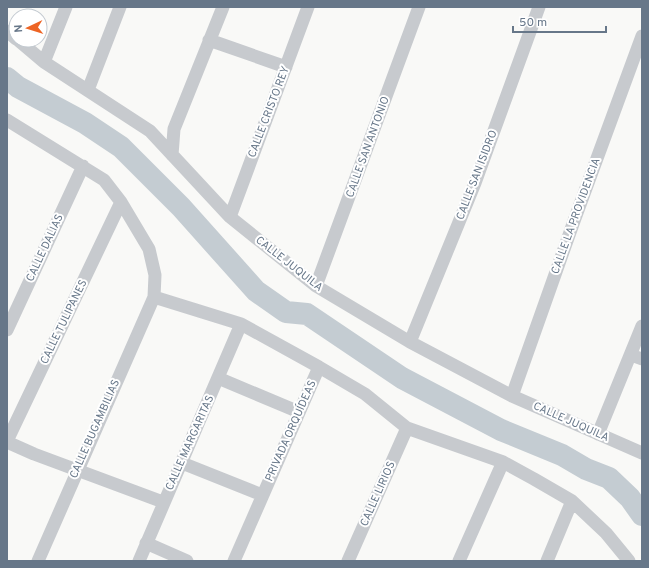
<svg xmlns="http://www.w3.org/2000/svg" width="649" height="568" font-family="Overpass,sans-serif">
	<style>
		.lines { fill: none; stroke-linecap: round; stroke-linejoin: round }
		.river { stroke: #c4ccd2; stroke-width: 22 }
		.minor { stroke: #c7cace; stroke-width: 13 }
		.labels { text-anchor: middle; dominant-baseline: central; stroke-width: 4; stroke-linejoin: round; paint-order: stroke }
		.street-label { font-size: 11px; fill: #677789; stroke: #fff }
	</style>
	<rect width="100%" height="100%" fill="#f9f9f7"/>
	<g class="lines">
		<!-- river -->
		<path class="river" d="M7 78 18 87 85 123 121 147 181 207 256 291 286 312 307 314 402 378 501 430 562 455 586 469 609 478 630 498 642 515"/>
		<!-- minor -->
		<path class="minor" d="M7 31 16 39
			M18 40 44 62 150 131 230 217 316 286 410 342 512 396 642 453
			M209 40 286 67
			M44 62 66 7
			M88 90 120 7
			M7 120 104 180 121 202 149 249 155 275 154 297 38 561
			M172 155 174 129 223 7
			M230 217 308 7
			M316 286 419 7
			M154 297 241 324 319 367 365 394 407 428 503 462 534 479 572 501 606 533 629 561
			M7 330 83 166
			M410 342 475 183 539 7
			M631 355 642 359
			M218 378 299 412
			M512 396 574 221 642 36
			M598 434 642 326
			M7 441 121 202
			M7 442 34 454 163 502
			M182 463 262 495
			M146 543 187 561
			M139 561 241 324
			M234 561 319 367
			M348 561 407 428
			M459 561 503 462
			M547 561 572 501"/>
	</g>
	<g class="labels">
		<!-- street labels -->
		<g class="street-label">
			<text transform="translate(269 112) rotate(-69)">CALLE CRISTO REY</text>
			<text transform="translate(368 147) rotate(-70)">CALLE SAN ANTONIO</text>
			<text transform="translate(477 175) rotate(-69)">CALLE SAN ISIDRO</text>
			<text transform="translate(576 216) rotate(-70)">CALLE LA PROVIDENCIA</text>
			<text transform="translate(45 248) rotate(-65)">CALLE DALIAS</text>
			<text transform="translate(289 264) rotate(38)">CALLE JUQUILA</text>
			<text transform="translate(64 322) rotate(-64)">CALLE TULIPANES</text>
			<text transform="translate(571 422) rotate(24)">CALLE JUQUILA</text>
			<text transform="translate(95 429) rotate(-66)">CALLE BUGAMBILIAS</text>
			<text transform="translate(291 431) rotate(-66)">PRIVADA ORQUÍDEAS</text>
			<text transform="translate(190 443) rotate(-66)">CALLE MARGARITAS</text>
			<text transform="translate(378 494) rotate(-66)">CALLE LIRIOS</text>
		</g>
	</g>
	<!-- border -->
	<rect width="649" height="568" fill="none" stroke="#677789" stroke-width="16"/>
	<!-- north arrow -->
	<g transform="translate(28 28) rotate(266)"><circle r="19" fill="#ffffff" stroke="#c2c9d0"/>
	<path d="M0-3L7 15L0 10L-7 15Z" fill="#ed6424"/>
	<text y="-6" font-size="11" font-weight="bold" text-anchor="middle" fill="#677789">N</text>
	</g>
	<!-- scale -->
	<path d="M513 26v6h93v-6" fill="none" stroke="#677789" stroke-width="2"/>
	<text x="519" y="26" font-size="12" fill="#677789" stroke="#ffffff" stroke-width="3" paint-order="stroke">50 m</text>
</svg>
